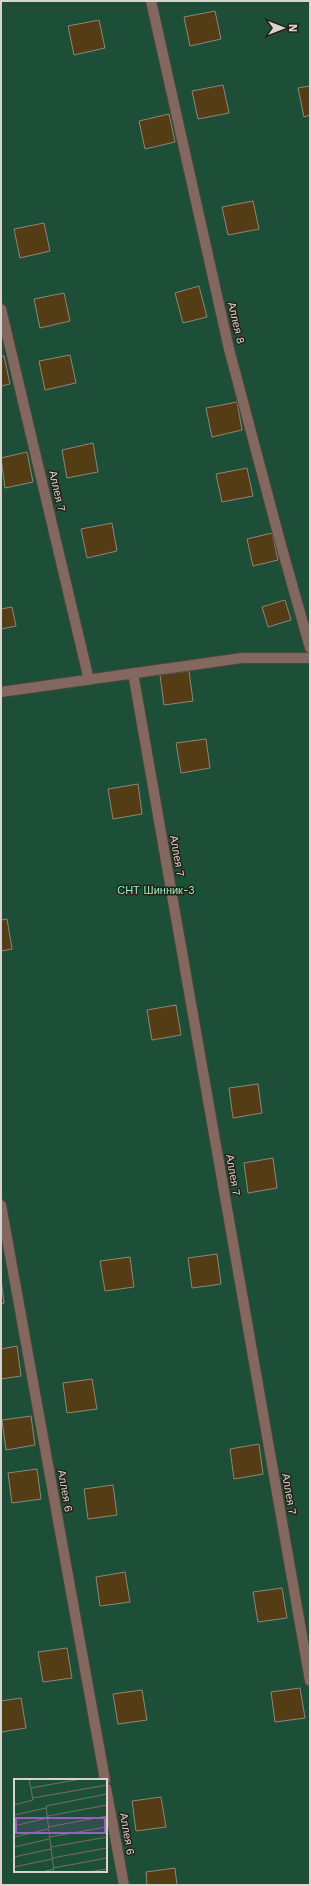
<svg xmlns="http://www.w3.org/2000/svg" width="311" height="1886" font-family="'Work Sans',sans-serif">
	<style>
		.garden { fill: #1d4e38; fill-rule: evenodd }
		.building { fill: #543c14; stroke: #8e867a }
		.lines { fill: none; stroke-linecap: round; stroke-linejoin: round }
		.minor-casing { stroke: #4c453c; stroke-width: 12 }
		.minor { stroke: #836860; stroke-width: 10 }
		.labels { text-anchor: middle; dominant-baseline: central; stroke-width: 3; stroke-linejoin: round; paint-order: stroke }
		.street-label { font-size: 11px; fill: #d9d5ce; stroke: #272117 }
		.park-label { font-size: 11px; fill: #93f0c1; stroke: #272117 }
		.inset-road { fill: none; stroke: #746e66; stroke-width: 1 }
		.view { fill: #975fc4; fill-opacity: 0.15; stroke: #975fc4; stroke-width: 2 }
		.inset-edge { fill: none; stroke: #d9d5ce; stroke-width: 2 }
	</style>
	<rect width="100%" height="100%" fill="#312a20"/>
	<!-- garden -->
	<path class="garden" d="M1 1H310V1885H1ZM15 1780H106V1871H15Z"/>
	<!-- building -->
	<path class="building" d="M215 11 221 39 190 46 184 17Z
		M99 20 105 48 74 55 68 26Z
		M223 85 229 113 198 119 192 91Z
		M310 86V115L304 117 298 88Z
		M169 114 175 142 145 149 139 121Z
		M253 201 259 229 228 235 222 207Z
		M44 223 50 251 20 258 14 229Z
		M199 286 207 317 183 323 175 293Z
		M64 293 70 321 40 328 34 299Z
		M70 355 76 383 45 390 39 361Z
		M1 356H4L10 384 1 386Z
		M237 402 242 430 212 437 206 408Z
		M93 443 98 472 67 478 62 450Z
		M27 452 33 482 5 488 1 458Z
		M247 468 253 496 222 502 216 474Z
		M112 523 117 551 87 558 81 529Z
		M272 533 278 560 253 566 247 539Z
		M285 600 291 620 268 627 262 607Z
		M12 607 16 626 1 629V609Z
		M189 671 193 701 164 705 160 675Z
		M206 739 210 768 181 773 176 743Z
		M138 784 142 814 113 819 108 789Z
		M7 919 12 949 1 951V920Z
		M176 1005 181 1035 152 1040 147 1010Z
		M258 1084 262 1113 233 1118 229 1088Z
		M273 1158 277 1188 248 1193 244 1163Z
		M217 1254 221 1284 192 1288 188 1258Z
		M130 1257 134 1287 105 1291 100 1261Z
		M1 1279 4 1303 1 1304Z
		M17 1346 21 1376 1 1379V1349Z
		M92 1379 97 1409 67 1413 63 1383Z
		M31 1416 35 1445 6 1450 2 1420Z
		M259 1444 263 1474 234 1479 230 1449Z
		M37 1469 41 1499 12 1503 8 1473Z
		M113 1485 117 1515 88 1519 84 1489Z
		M125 1572 130 1602 100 1606 96 1577Z
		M282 1588 287 1618 258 1622 253 1592Z
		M67 1648 72 1678 43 1682 38 1652Z
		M300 1688 305 1718 275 1722 271 1692Z
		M142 1690 147 1720 118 1724 113 1694Z
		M21 1698 26 1728 1 1732V1701Z
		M161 1797 166 1827 136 1831 132 1801Z
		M175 1868 177 1885H147L146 1872Z"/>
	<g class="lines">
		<defs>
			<path id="minor" d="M151 1 229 349 281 545 310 648
				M1 309 89 680
				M133 673 310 1681
				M1 692 242 658H310
				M1 1205 105 1780
				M106 1788 124 1885"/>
		</defs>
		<!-- minor casing -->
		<use href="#minor" class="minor-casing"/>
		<!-- minor -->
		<use href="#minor" class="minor"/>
	</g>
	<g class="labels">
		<!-- street labels -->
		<g class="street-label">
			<text transform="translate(236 323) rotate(77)">Аллея 8</text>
			<text transform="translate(57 491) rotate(77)">Аллея 7</text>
			<text transform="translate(177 856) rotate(80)">Аллея 7</text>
			<text transform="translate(233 1175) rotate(80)">Аллея 7</text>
			<text transform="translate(65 1491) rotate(80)">Аллея 6</text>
			<text transform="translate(289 1494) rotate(80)">Аллея 7</text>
			<text transform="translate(127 1834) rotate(80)">Аллея 6</text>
		</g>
		<!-- park labels -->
		<g class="park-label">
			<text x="156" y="890">СНТ Шинник-3</text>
		</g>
	</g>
	<!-- overview -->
	<g transform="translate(14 1779)">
		<rect width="93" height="93" fill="#312a20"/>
		<path d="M0 0H14L18 18 0 25Z" fill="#1d4e38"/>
		<path d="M7 0H93V93H0V19L10 16Z" fill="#1d4e38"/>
		<path class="inset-road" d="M17 9 67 0M19 19 93 6M0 26 19 21 15 0M0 36 32 29M34 37 93 26M0 47 33 39M34 48 93 37M0 58 34 50M35 58 93 48M0 68 35 60M37 68 93 58M0 78 37 70M38 79 93 69M0 88 38 80M39 89 93 79M28 93 40 90M40 93 32 27 93 15M75 93 93 90"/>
		<path class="view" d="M2 39H91V54H2Z"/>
		<rect width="93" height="93" class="inset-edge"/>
	</g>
	<!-- border -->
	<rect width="311" height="1886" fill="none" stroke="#d9d5ce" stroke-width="4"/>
	<!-- north arrow -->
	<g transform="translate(283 28) rotate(90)" stroke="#272117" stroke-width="3" paint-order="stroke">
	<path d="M0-3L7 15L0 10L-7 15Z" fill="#d9d5ce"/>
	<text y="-6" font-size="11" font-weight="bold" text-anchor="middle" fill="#d9d5ce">N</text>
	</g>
</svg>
